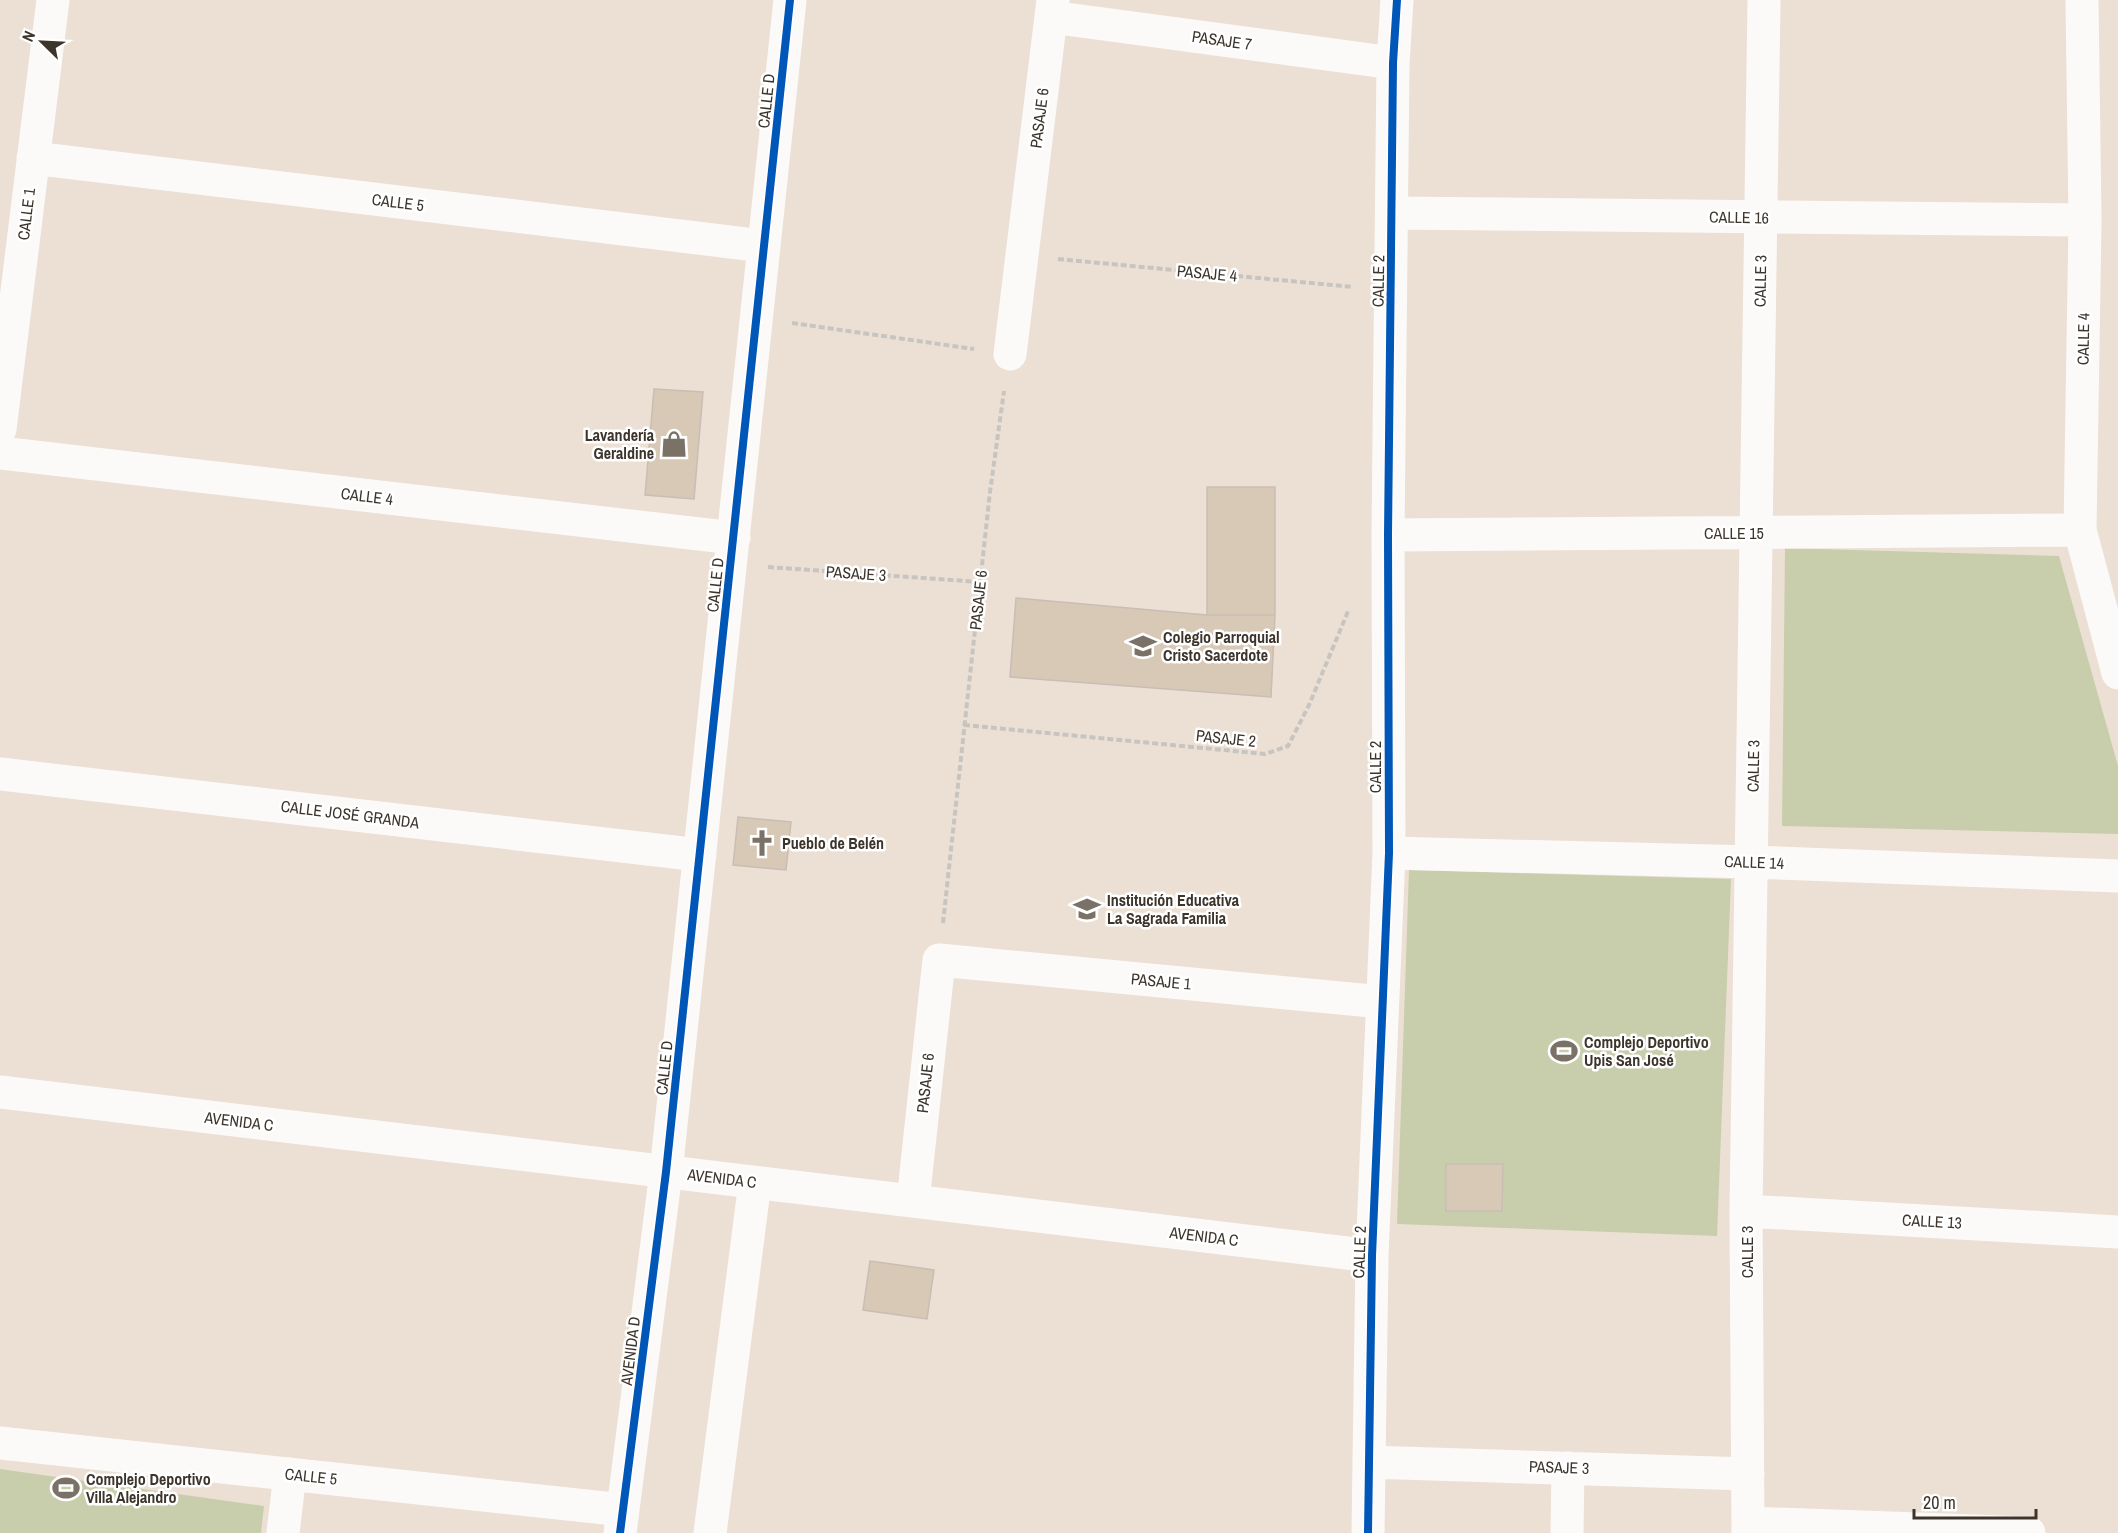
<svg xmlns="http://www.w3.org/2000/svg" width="2118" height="1533" font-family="'Archivo Narrow',sans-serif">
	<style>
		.green { fill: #c8ceac }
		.building { fill: #d8c8b6; stroke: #c8beb5; stroke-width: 1.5 }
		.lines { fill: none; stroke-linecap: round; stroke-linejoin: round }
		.path { stroke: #c8c4c0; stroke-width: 4; stroke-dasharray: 6 3; stroke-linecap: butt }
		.minor { stroke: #fcfaf9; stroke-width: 33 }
		.cycleway-casing { stroke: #fff; stroke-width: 11 }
		.cycleway { stroke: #0057b8; stroke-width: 8 }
		.labels { text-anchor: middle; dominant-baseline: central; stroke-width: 5; stroke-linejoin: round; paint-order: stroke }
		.street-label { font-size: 16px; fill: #3d352c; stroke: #fff }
		.poi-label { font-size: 16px; font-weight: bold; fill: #3d352c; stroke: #fff; text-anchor: start }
	</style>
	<rect width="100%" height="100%" fill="#ece0d4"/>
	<!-- green -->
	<path class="green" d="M1785 548 2059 556 2118 766V834L1782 826Z
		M1409 870 1731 879 1717 1236 1397 1224Z
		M0 1469 264 1506 261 1533H0Z"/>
	<!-- building -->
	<path class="building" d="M654 389 703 392 694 499 645 495Z
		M1207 487H1275V615H1207Z
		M1016 598 1207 615H1275L1271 697 1010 677Z
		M738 817 791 822 786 870 733 865Z
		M1446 1164H1503L1502 1211H1446Z
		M870 1261 934 1270 927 1319 863 1310Z"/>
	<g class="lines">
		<!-- path -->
		<path class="path" d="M1058 259 1353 287
			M792 323 974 349
			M768 567 980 582
			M964 725 1265 754 1288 746 1309 705 1349 609
			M943 923 990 492 1004 391"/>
		<!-- minor -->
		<path class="minor" d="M2082 0 2085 220 2080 530 2118 673
			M1051 17 1393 63
			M33 158 764 246
			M1392 213 2085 220
			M1010 354 1053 0
			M0 429 53 0
			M0 453 734 538
			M1388 535 2080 530
			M0 774 700 855
			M1389 853 1752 862 2118 876
			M0 1092 1372 1256
			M913 1201 939 960 1382 1002
			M1746 1211 2118 1232
			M0 1443 623 1510
			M1369 1462 1748 1474
			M1748 1523 2029 1533
			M283 1533 290 1474
			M620 1533 666 1172 790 0
			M710 1533 755 1182
			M1368 1533 1372 1256 1389 853 1388 535 1393 63 1397 0
			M1567 1533 1568 1468
			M1748 1533 1746 1211 1764 0"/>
		<defs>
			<path id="cycleway" d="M620 1533 666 1172 790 0
				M1368 1533 1372 1256 1389 853 1388 535 1393 63 1397 0"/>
		</defs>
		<!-- cycleway casing -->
		<use href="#cycleway" class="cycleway-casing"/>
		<!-- cycleway -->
		<use href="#cycleway" class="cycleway"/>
	</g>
	<!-- icons -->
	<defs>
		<symbol id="shop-bare" viewBox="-9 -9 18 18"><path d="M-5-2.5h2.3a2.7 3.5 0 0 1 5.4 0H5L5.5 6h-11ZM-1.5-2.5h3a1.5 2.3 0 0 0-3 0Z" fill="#7a7167" stroke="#fff" stroke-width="2.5" paint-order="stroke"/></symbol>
		<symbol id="school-bare" viewBox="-9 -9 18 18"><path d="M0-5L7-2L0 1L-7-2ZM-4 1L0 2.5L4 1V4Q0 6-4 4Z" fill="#7a7167" stroke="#fff" stroke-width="2.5" paint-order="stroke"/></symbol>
		<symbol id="church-bare" viewBox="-9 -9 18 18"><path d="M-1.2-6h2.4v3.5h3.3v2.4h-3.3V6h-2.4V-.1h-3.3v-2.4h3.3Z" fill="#7a7167" stroke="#fff" stroke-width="2.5" paint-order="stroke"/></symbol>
		<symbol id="stadium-bare" viewBox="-9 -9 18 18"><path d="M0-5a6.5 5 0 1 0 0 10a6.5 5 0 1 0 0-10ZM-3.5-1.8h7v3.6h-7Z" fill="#7a7167" stroke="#fff" stroke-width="2.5" paint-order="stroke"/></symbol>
	</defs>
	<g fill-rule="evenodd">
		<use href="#shop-bare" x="655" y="425" width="38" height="38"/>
		<use href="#school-bare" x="1124" y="627" width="38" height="38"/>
		<use href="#church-bare" x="743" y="824" width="38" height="38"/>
		<use href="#school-bare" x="1068" y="890" width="38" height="38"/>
		<use href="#stadium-bare" x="1545" y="1032" width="38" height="38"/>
		<use href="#stadium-bare" x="47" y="1469" width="38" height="38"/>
	</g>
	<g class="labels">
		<!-- street labels -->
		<g class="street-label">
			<text transform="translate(1222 40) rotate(8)">PASAJE 7</text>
			<text transform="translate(766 101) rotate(-84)">CALLE D</text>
			<text transform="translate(1039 118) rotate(-83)">PASAJE 6</text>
			<text transform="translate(398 202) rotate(7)">CALLE 5</text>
			<text transform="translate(26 214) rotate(-83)">CALLE 1</text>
			<text transform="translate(1739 217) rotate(1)">CALLE 16</text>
			<text transform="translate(1207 273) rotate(5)">PASAJE 4</text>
			<text transform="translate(1378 281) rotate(-89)">CALLE 2</text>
			<text transform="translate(1760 281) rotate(-89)">CALLE 3</text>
			<text transform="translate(2083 339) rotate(-89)">CALLE 4</text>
			<text transform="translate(367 496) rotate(7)">CALLE 4</text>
			<text x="1734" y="533">CALLE 15</text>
			<text transform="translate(856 573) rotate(4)">PASAJE 3</text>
			<text transform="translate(715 585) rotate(-84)">CALLE D</text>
			<text transform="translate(978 600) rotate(-84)">PASAJE 6</text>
			<text transform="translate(1226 738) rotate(6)">PASAJE 2</text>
			<text transform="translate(1753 766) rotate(-89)">CALLE 3</text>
			<text transform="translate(1375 767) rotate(-90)">CALLE 2</text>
			<text transform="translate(350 814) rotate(7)">CALLE JOSÉ GRANDA</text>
			<text transform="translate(1754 862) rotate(2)">CALLE 14</text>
			<text transform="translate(1161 981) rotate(5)">PASAJE 1</text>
			<text transform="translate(664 1068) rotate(-84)">CALLE D</text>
			<text transform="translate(925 1083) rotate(-84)">PASAJE 6</text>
			<text transform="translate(239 1121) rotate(7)">AVENIDA C</text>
			<text transform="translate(722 1178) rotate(7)">AVENIDA C</text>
			<text transform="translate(1932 1221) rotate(3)">CALLE 13</text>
			<text transform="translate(1204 1236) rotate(7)">AVENIDA C</text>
			<text transform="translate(1359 1252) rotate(-88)">CALLE 2</text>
			<text transform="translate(1747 1252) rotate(-90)">CALLE 3</text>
			<text transform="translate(630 1351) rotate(-83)">AVENIDA D</text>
			<text transform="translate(1559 1467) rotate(2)">PASAJE 3</text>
			<text transform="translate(311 1476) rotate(6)">CALLE 5</text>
		</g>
		<!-- poi labels -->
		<g class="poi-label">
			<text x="654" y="435" text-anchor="end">Lavandería<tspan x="654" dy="18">Geraldine</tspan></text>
			<text x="1163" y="637">Colegio Parroquial<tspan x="1163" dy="18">Cristo Sacerdote</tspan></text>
			<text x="782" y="843">Pueblo de Belén</text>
			<text x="1107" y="900">Institución Educativa<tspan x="1107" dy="18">La Sagrada Familia</tspan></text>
			<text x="1584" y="1042">Complejo Deportivo<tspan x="1584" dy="18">Upis San José</tspan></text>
			<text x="86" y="1479">Complejo Deportivo<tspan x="86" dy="18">Villa Alejandro</tspan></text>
		</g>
	</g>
	<!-- north arrow -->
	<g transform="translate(42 42) rotate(294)" stroke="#ffffff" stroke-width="4.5" paint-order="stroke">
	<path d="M0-4.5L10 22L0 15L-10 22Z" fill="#3d352c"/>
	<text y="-9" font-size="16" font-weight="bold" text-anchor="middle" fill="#3d352c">N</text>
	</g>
	<!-- scale -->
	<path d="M1914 1509v9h122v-9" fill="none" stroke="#3d352c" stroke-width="3"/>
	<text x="1923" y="1509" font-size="18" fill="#3d352c" stroke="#ffffff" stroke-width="4.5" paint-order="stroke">20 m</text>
</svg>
